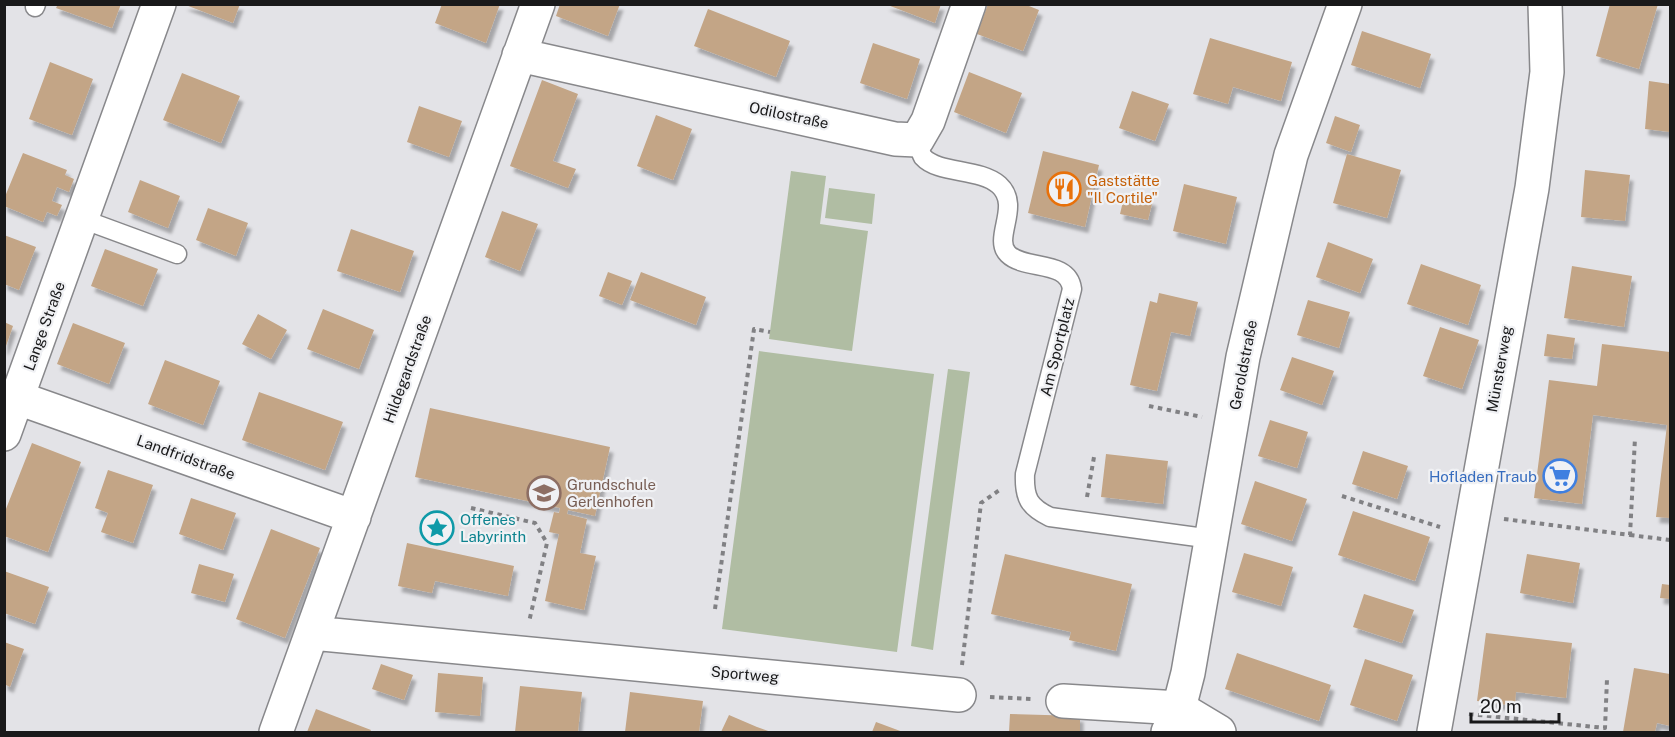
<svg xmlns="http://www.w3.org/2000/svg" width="1675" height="737" font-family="'Public Sans',sans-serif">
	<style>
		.green { fill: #b0bda3 }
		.building { fill: #c3a586; filter: url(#shadow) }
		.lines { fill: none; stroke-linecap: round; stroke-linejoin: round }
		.service-casing { stroke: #88888b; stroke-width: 21 }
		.minor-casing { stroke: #88888b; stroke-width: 36 }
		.tertiary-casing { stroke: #88888b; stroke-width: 36 }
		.path { stroke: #818184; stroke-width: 4; stroke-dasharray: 4.5 4.5; stroke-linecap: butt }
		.service { stroke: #fff; stroke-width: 18 }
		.minor { stroke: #fff; stroke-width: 33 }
		.tertiary { stroke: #fff; stroke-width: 33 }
		.labels { text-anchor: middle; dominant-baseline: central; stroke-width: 4.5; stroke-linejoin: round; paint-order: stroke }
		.street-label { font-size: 15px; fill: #19191a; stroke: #f0f1f4 }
		.food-label { font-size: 15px; fill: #c56008; stroke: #f0f1f4; text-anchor: start }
		.shop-label { font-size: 15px; fill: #366cbe; stroke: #f0f1f4; text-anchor: end }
		.education-label { font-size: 15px; fill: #785e54; stroke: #f0f1f4; text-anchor: start }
		.culture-label { font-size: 15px; fill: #0d838f; stroke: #f0f1f4; text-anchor: start }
	</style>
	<defs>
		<filter id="shadow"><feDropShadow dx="3.5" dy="6" stdDeviation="1.5" flood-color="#0004"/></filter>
	</defs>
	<rect width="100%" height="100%" fill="#e3e3e7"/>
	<!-- green -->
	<path class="green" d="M791 171 826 176 820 224 868 231 852 351 769 339Z
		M829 188 875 194 872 224 825 218Z
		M759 351 934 374 897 652 722 629Z
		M948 369 970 372 933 650 911 646Z"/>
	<!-- building -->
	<path class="building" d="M58 4H121L112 28 56 8Z
		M183 4H240L233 23Z
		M442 4H500L486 43 435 23Z
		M560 4H620L608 36 556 16Z
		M885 4H941L935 23Z
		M988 4H1024L1039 10 1023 51 977 34Z
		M1610 4H1658L1639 69 1596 56Z
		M708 9 790 41 776 77 694 46Z
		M1362 31 1431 54 1420 88 1351 65Z
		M1210 38 1292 62 1281 101 1233 87 1228 104 1193 94Z
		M873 43 920 59 907 99 860 83Z
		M50 62 93 79 72 135 29 119Z
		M969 72 1022 93 1006 133 954 112Z
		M182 73 240 96 221 143 163 120Z
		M542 80 578 94 553 161 576 169 568 188 510 166Z
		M1649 81 1670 84V132L1645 129Z
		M1132 91 1169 104 1155 141 1119 128Z
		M419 106 462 121 449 157 407 142Z
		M656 115 692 129 673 180 637 166Z
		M1335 116 1360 125 1351 152 1326 143Z
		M1043 151 1099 165 1085 227 1028 213Z
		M23 153 67 170 65 175 74 179 69 192 57 187 52 201 62 205 57 216 47 212 43 222 4 206V199Z
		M1347 154 1401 170 1387 218 1333 203Z
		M1585 170 1630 175 1625 221 1581 217Z
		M140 180 180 196 168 228 128 212Z
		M1184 184 1237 197 1226 244 1173 231Z
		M1125 193 1153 200 1148 220 1120 214Z
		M208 208 248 223 236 256 196 240Z
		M502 211 538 224 520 271 485 257Z
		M351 229 414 251 400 292 337 271Z
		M4 235 36 247 19 290 4 284Z
		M1328 242 1373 259 1360 293 1316 277Z
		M105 249 158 269 143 306 91 286Z
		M1421 264 1481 285 1468 325 1407 304Z
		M1572 266 1632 276 1624 327 1564 318Z
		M608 272 632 281 622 305 599 296Z
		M641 272 706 297 696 325 630 300Z
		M1159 293 1198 302 1190 336 1171 332 1157 391 1130 385 1150 301 1157 303Z
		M1308 300 1350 312 1339 348 1297 335Z
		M323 309 374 330 359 369 307 349Z
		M258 314 287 330 271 359 242 344Z
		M4 322 13 326 5 349H4Z
		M73 323 125 343 109 384 57 364Z
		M1440 327 1479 340 1462 389 1423 376Z
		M1547 334 1575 338 1572 359 1544 356Z
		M1602 344 1670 352V518L1656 517 1667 425 1593 415 1582 504 1534 498 1549 380 1597 386Z
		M1292 357 1334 371 1322 405 1280 390Z
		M165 360 220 381 203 425 148 404Z
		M259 392 343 422 325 470 242 440Z
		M430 408 610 447 595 516 568 510 567 514 587 519 580 553 596 556 584 610 545 601 559 534 549 532 554 512 559 513 560 508 415 477Z
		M1270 420 1308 432 1297 468 1258 456Z
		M32 443 81 462 48 552 4 536V514Z
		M1363 451 1408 466 1397 499 1352 484Z
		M1106 454 1168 461 1163 504 1101 497Z
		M108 470 153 485 133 543 101 532 108 513 95 508Z
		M1255 481 1307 499 1292 541 1241 524Z
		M191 498 236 513 223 550 179 534Z
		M1353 511 1430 537 1415 581 1338 555Z
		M271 529 320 548 285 638 236 619Z
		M407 543 514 566 508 596 435 581 432 593 398 586Z
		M1244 553 1293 567 1281 606 1232 592Z
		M1005 554 1132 584 1116 651 1069 640 1071 632 991 614Z
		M1527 554 1580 563 1573 603 1520 593Z
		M199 564 234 574 225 602 191 593Z
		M4 571 49 587 35 624 4 613Z
		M1662 584 1670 585V599L1660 598Z
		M1364 594 1414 610 1402 643 1353 627Z
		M1486 633 1572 643 1566 698 1516 692 1515 706 1477 701Z
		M4 642 24 649 10 687 4 684Z
		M1237 653 1331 685 1319 721 1225 689Z
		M1365 659 1413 675 1397 721 1350 705Z
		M381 664 413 675 404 700 372 689Z
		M1634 668 1670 674V726L1657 723 1655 732H1623Z
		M438 673 483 677 480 716 435 712Z
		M520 686 582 692 578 732H515Z
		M630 692 703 701 699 732H625Z
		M316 709 371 730 370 732H307Z
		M1010 714 1080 716V732H1009Z
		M729 715 757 727 771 732H721Z
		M876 722 903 732H872Z"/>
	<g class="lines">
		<defs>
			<path id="service" d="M35 7 36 4
				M917 140C919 145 920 152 923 157 938 174 980 168 999 185 1022 206 992 238 1008 254 1025 271 1068 259 1072 289L1025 474C1024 498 1029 507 1050 517L1212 539
				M82 219 177 254"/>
			<path id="minor" d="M519 55 895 139 917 140 928 121 969 4
				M18 398 354 517
				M4 434 159 4
				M312 633 959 695
				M1063 701 1179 708 1219 732
				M276 732 538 4
				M1434 732 1532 188 1547 72 1545 4"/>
			<path id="tertiary" d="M1168 732 1179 708 1188 673 1243 357 1279 204 1291 155 1345 4"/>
		</defs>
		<!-- service casing -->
		<use href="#service" class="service-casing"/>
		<!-- minor casing -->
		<use href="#minor" class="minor-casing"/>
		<!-- tertiary casing -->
		<use href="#tertiary" class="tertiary-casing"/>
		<!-- path -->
		<path class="path" d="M1149 406 1202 417
			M1342 496 1440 527
			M1087 497 1094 457
			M471 508 535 523 547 543 529 622
			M1504 519 1630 535 1635 438
			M1630 535 1670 540
			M715 609 754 329 770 332
			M962 665 981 503 1001 489
			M990 697 1033 699
			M1469 714 1605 728 1607 679"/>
		<!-- service -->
		<use href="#service" class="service"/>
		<!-- minor -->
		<use href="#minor" class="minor"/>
		<!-- tertiary -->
		<use href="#tertiary" class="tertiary"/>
	</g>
	<!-- icons -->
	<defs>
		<symbol id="restaurant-ring" viewBox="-11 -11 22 22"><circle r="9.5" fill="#f0f1f4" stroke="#e8710a" stroke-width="1.5"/><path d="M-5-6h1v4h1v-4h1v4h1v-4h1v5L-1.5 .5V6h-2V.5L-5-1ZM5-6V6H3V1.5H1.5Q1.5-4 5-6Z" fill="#e8710a"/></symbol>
		<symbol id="supermarket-ring" viewBox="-11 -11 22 22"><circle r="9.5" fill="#f0f1f4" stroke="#3f7fe0" stroke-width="1.5"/><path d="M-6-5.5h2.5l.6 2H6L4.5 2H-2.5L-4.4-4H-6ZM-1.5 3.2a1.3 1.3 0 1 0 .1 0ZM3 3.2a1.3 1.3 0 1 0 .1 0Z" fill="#3f7fe0"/></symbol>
		<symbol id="school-ring" viewBox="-11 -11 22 22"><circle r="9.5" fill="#f0f1f4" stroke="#8d6e63" stroke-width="1.5"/><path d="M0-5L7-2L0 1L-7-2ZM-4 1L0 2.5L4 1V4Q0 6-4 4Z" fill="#8d6e63"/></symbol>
		<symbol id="sight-ring" viewBox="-11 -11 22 22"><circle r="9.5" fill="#f0f1f4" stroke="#0f9aa8" stroke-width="1.5"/><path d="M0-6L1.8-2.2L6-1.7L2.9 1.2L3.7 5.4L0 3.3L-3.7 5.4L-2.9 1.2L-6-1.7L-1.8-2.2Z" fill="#0f9aa8"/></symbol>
	</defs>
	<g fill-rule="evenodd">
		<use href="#restaurant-ring" x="1045" y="170" width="38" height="38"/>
		<use href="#supermarket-ring" x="1541" y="457" width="38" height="38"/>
		<use href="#school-ring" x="525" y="474" width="38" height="38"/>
		<use href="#sight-ring" x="418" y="509" width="38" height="38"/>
	</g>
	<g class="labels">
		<!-- street labels -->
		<g class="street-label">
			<text transform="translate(789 115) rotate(12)">Odilostraße</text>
			<text transform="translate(44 326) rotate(-70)">Lange Straße</text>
			<text transform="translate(1057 347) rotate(-76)">Am Sportplatz</text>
			<text transform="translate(1243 365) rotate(-79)">Geroldstraße</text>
			<text transform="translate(407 369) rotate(-70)">Hildegardstraße</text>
			<text transform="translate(1499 369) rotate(-80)">Münsterweg</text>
			<text transform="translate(186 457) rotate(20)">Landfridstraße</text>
			<text transform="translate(745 674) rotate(5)">Sportweg</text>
		</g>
		<!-- food labels -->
		<g class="food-label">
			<text x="1087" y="180">Gaststätte<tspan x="1087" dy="17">"Il Cortile"</tspan></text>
		</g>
		<!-- shop labels -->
		<g class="shop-label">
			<text x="1537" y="476">Hofladen Traub</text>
		</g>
		<!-- education labels -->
		<g class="education-label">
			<text x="567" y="484">Grundschule<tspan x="567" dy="17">Gerlenhofen</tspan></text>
		</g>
		<!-- culture labels -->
		<g class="culture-label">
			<text x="460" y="519">Offenes<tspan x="460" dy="17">Labyrinth</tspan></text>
		</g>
	</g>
	<!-- border -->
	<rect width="1675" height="737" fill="none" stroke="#19191a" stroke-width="12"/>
	<!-- scale -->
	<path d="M1471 713v9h88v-9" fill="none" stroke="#19191a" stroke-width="3"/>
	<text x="1480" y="713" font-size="18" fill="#19191a" stroke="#f0f1f4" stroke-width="4.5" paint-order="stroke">20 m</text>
</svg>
